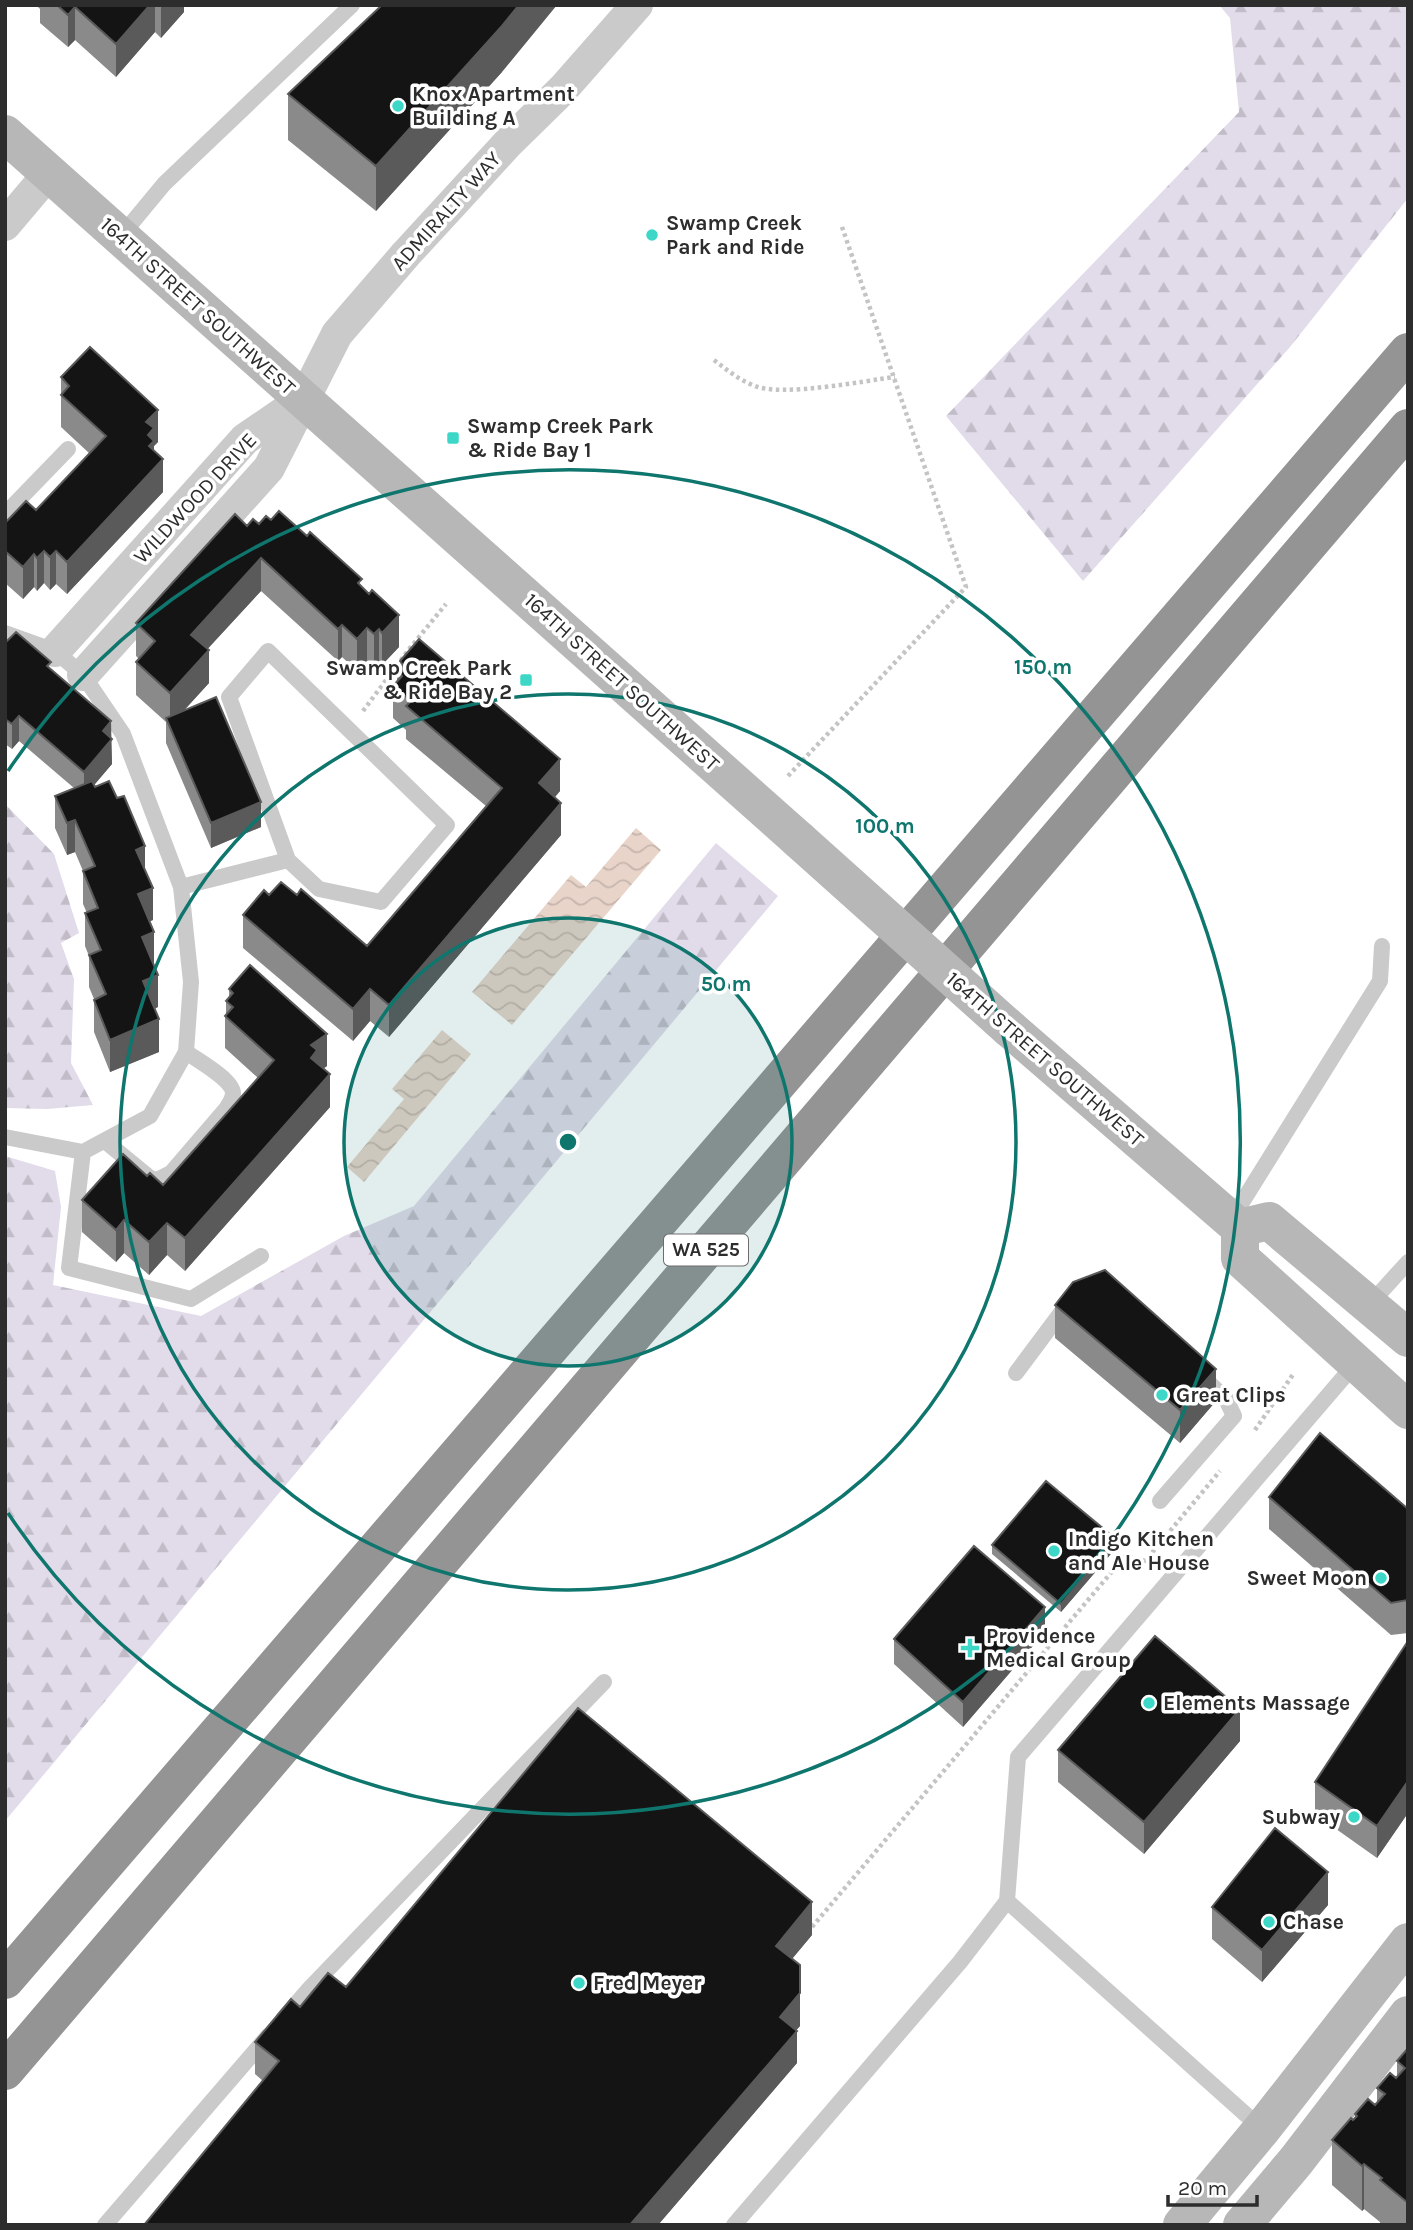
<svg xmlns="http://www.w3.org/2000/svg" width="1413" height="2230" font-family="Karla,sans-serif">
	<style>
		.forest { fill: url(#forest-firs) }
		.water { fill: url(#water-waves) }
		.lines { fill: none; stroke-linecap: round; stroke-linejoin: round }
		.path { stroke: #c4c4c4; stroke-width: 4.5; stroke-dasharray: 3.5 3.5; stroke-linecap: butt }
		.service { stroke: #cacaca; stroke-width: 16 }
		.minor { stroke: #cacaca; stroke-width: 32 }
		.secondary { stroke: #b7b7b7; stroke-width: 38 }
		.motorway { stroke: #949494; stroke-width: 38 }
		.secondary-bridge { stroke: #b7b7b7; stroke-width: 38 }
		.wall { fill: #8a8a8a }
		.shaded-wall { fill: #5a5a5a }
		.building { fill: #141414; stroke: #5a5a5a; stroke-width: 2 }
		.ring { fill: none; stroke: #0f766e; stroke-width: 3.5 }
		.poi-dot { fill: #3cd7c7; stroke: #fff; stroke-width: 2.5 }
		.labels { text-anchor: middle; dominant-baseline: central; stroke-width: 7; stroke-linejoin: round; paint-order: stroke }
		.shield { fill: #fff; stroke: #6c6c6c; stroke-width: 2 }
		.shield-label { font-size: 19px; font-weight: bold; fill: #2d2d2d }
		.poi-label { font-size: 21px; font-weight: bold; fill: #2d2d2d; stroke: #fff; text-anchor: start }
		.street-label { font-size: 21px; fill: #2d2d2d; stroke: #fff }
		.centre { fill: #0f766e; stroke: #fff; stroke-width: 3.5 }
		.ring-label { font-size: 21px; text-anchor: middle; font-weight: bold; fill: #0f766e; stroke: #fff; stroke-width: 7; stroke-linejoin: round; paint-order: stroke }
	</style>
	<defs>
		<pattern id="forest-firs" width="22" height="20" patternUnits="userSpaceOnUse" patternTransform="scale(1.75)"><rect width="22" height="20" fill="#e2dbea"/><path d="M5 1l3.5 6h-7zM16 11l3.5 6h-7z" fill="#c2bcc9"/></pattern>
		<pattern id="water-waves" width="16" height="10" patternUnits="userSpaceOnUse" patternTransform="scale(1.75)"><rect width="16" height="10" fill="#e8d4c9"/><path d="M0 5q4-4 8 0t8 0" fill="none" stroke="#c7b6ad"/></pattern>
	</defs>
	<rect width="100%" height="100%" fill="#fff"/>
	<!-- forest -->
	<path class="forest" d="M1219 5H1408V198L1290 347 1083 581 946 416 1239 112 1230 18Z
		M5 804 54 854 79 933 61 943 74 979 71 1063 93 1105 47 1109 5 1108Z
		M716 843 778 896 5 1821V1156L55 1171 61 1207 53 1285 201 1316 344 1236 414 1206Z"/>
	<!-- water -->
	<path class="water" d="M636 828 661 850 512 1025 472 992 571 875 586 887Z
		M442 1030 471 1054 364 1182 347 1167 404 1099 392 1089Z"/>
	<g class="lines">
		<!-- path -->
		<path class="path" d="M714 360C727 370 739 380 755 386 782 397 863 381 895 377
			M363 711 410 648 446 604
			M788 776 966 587 841 224
			M1255 1430 1294 1373
			M812 1927 1126 1555 1145 1561 1220 1471"/>
		<!-- service -->
		<path class="service" d="M121 236 164 184 352 5
			M5 514 68 449
			M5 633 55 651 83 675 123 734 181 887 191 982 186 1052 150 1116 83 1152 5 1137
			M181 887 288 860 319 889 381 902 447 825 268 651 229 697 288 860
			M105 1141 150 1178 157 1180 171 1173 226 1109C229 1104 233 1099 233 1093 232 1079 197 1060 186 1052
			M83 1152 69 1268 191 1299 261 1256
			M1231 1220 1380 981 1382 946
			M1369 1305 1408 1262
			M1016 1373 1063 1310 1070 1306
			M1160 1501 1234 1416 1226 1399 1201 1375
			M1007 1901 1262 2129
			M283 2019 309 1989 604 1682
			M105 2225 268 2036
			M734 2225 960 1962 1007 1901 1018 1757 1355 1364"/>
		<!-- minor -->
		<path class="minor" d="M5 225 49 173
			M55 651 245 439 299 402
			M83 675 269 468 337 334 406 254 508 143 563 89 637 5"/>
		<!-- secondary -->
		<path class="secondary" d="M5 134 799 840
			M1010 1029 1240 1228
			M1240 1228V1258L1408 1410
			M1240 1228 1269 1221 1408 1338
			M1182 2225 1262 2129 1408 1942
			M1242 2225 1296 2161 1408 2015"/>
		<!-- motorway -->
		<path class="motorway" d="M5 1980 1408 352
			M5 2071 1408 428"/>
		<!-- secondary-bridge -->
		<path class="secondary-bridge" d="M799 840 1010 1029"/>
	</g>
	<!-- wall -->
	<path class="wall" d="M36 5H184V12L161 38 155 32 116 77 75 40 68 47 40 23V9Z
		M502 72 376 211 288 140V94Z
		M61 377 158 442 154 446V451L163 492 67 594 56 584 50 590 44 583 37 591 34 587 23 599 5 583V523L36 510 89 453 61 427Z
		M271 520 362 587 399 647 382 665 379 662 374 667 367 661 357 671 342 657 338 661 261 591 207 649 209 683 183 711 261 827 211 848 166 743V722L136 695V662L139 659 136 656V623L247 526 259 524Z
		M5 643 51 669 111 738 112 764 94 785 145 870 153 920 150 921 158 1007 154 1009 159 1052 110 1072 94 1032V999L89 987V956L85 946V913H87L83 904V871L75 852 67 855 55 828V796L74 788 19 741 12 749 5 744Z
		M400 661 560 791 555 797 561 835 389 1037 370 1021 353 1041 243 948V915L269 895H297L367 946 486 806 406 739V730L393 718V686L397 682V672L400 667Z
		M229 989 327 1066 323 1069 330 1107 185 1271 167 1255 149 1275 124 1253 116 1262 82 1232V1200L147 1176 163 1185 258 1078 225 1048V1016L226 1015V1001L229 999Z
		M1055 1305 1216 1401 1180 1443 1055 1338Z
		M1269 1497 1408 1509V1633L1391 1635 1269 1529Z
		M992 1545 1116 1548 1061 1612 992 1554Z
		M1045 1632 963 1727 894 1664V1639Z
		M1408 1641V1813L1377 1858 1315 1814V1782Z
		M1240 1741 1144 1854 1058 1782V1750Z
		M1328 1905 1262 1982 1212 1939V1907Z
		M812 1935 792 1959 800 2026 796 2030 797 2063 658 2225H144L263 2081 255 2074V2042L300 2007 346 1987Z
		M1408 2048V2225H1380V2222L1364 2209 1362 2211 1332 2185V2140L1353 2120 1355 2118V2114L1375 2105 1377 2102V2088L1397 2077V2061Z"/>
	<!-- shaded-wall -->
	<path class="shaded-wall" d="M150 5H155V32L116 77V44Z
		M161 5H184V12L161 38Z
		M519 5H557L502 72 376 211V166Z
		M75 7V40L68 47V15Z
		M158 410V442L154 446V469L163 459V492L67 594V562L146 422Z
		M44 551V583L37 591V558Z
		M56 551V584L50 590V557Z
		M34 554V587L23 599V567Z
		M261 558V591L191 667V635Z
		M399 615V647L382 665V633Z
		M342 625V657L338 661V629Z
		M367 628V661L357 671V639Z
		M379 629V662L374 667V634Z
		M209 650V683L170 726V693Z
		M19 716V741L12 749V724Z
		M111 721 112 764 84 797V772L103 731Z
		M560 759V791L539 816V783Z
		M261 802V827L211 848V823Z
		M561 803V835L389 1037V1005Z
		M75 820V852L67 855V823Z
		M145 846V878L136 850Z
		M153 888V920L138 926V894Z
		M154 932V964L142 937Z
		M158 975V1007L143 1014V981Z
		M370 989V1021L353 1041V1009Z
		M159 1019V1052L110 1072V1040Z
		M327 1034V1066L317 1073 311 1090V1045Z
		M330 1074V1107L185 1271V1238Z
		M124 1220V1253L116 1262V1230Z
		M167 1223V1255L149 1275V1242Z
		M1216 1369V1401L1180 1443V1410Z
		M1116 1539V1548L1061 1612V1604Z
		M1045 1607V1632L963 1727V1702Z
		M1240 1709V1741L1144 1854V1822Z
		M1408 1781V1813L1377 1858V1826Z
		M1328 1872V1905L1262 1982V1950Z
		M812 1902V1935L776 1978V1946Z
		M800 1993V2026L780 2049V2017Z
		M797 2031V2063L658 2225H630Z
		M1364 2164V2209L1362 2211V2166Z"/>
	<!-- building -->
	<path class="building" d="M57 5H150L116 44 75 7 68 15Z
		M382 5H519L502 26 376 166 288 94Z
		M90 347 158 410 146 422 154 428 148 435 154 441 149 446 163 459 67 562 56 551 50 557 44 551 37 558 34 554 23 567 5 551V523L26 501 36 510 106 436 61 395 69 386 61 377Z
		M279 511 307 536 310 532 362 579 358 583 369 594 372 590 399 615 382 633 379 629 374 634 367 628 357 639 342 625 338 629 261 558 191 635 209 650 170 693 136 662 155 641 136 623 235 514 247 526 253 519 259 524 266 516 271 520Z
		M16 632 51 662 47 666 111 721 103 731 112 739 84 772 19 716 12 724 5 719V643Z
		M419 639 560 759 539 783 561 803 389 1005 370 989 353 1009 243 915 264 890 269 895 281 882 297 895 301 889 367 946 502 788 406 706 411 701 393 686 402 676 397 672 403 665 400 661Z
		M216 697 261 802 211 823 166 718Z
		M92 781 95 787 109 781 117 798 124 796 145 846 136 850 153 888 138 894 154 932 142 937 158 975 143 981 159 1019 110 1040 94 1000 106 994 89 955 101 950 85 913 98 908 83 871 95 866 75 820 67 823 55 796Z
		M250 965 327 1034 311 1045 317 1050 311 1058 330 1074 185 1238 167 1223 149 1242 124 1220 116 1230 82 1200 123 1154 147 1176 150 1173 163 1185 274 1060 225 1016 233 1007 226 1001 233 993 229 989Z
		M1105 1270 1216 1369 1180 1410 1055 1305 1073 1282Z
		M1320 1433 1408 1509V1600L1391 1603 1269 1497Z
		M1046 1481 1116 1539 1061 1604 992 1545Z
		M974 1546 1045 1607 963 1702 894 1639Z
		M1155 1636 1240 1709 1144 1822 1058 1750Z
		M1408 1641V1781L1377 1826 1315 1782Z
		M578 1708 812 1902 776 1946 800 1965V1993L780 2017 797 2031 630 2225H144L279 2061 255 2042 291 1999 300 2007 328 1973 346 1987Z
		M1275 1828 1328 1872 1262 1950 1212 1907Z
		M1408 2048V2203L1380 2180 1382 2178 1364 2164 1362 2166 1332 2140 1351 2118 1353 2120 1357 2116 1355 2114 1368 2099 1375 2105 1385 2094 1377 2088 1390 2073 1396 2078 1405 2068 1397 2061Z"/>
	<!-- distance rings -->
	<circle cx="568" cy="1142" r="224" fill="#0f766e" fill-opacity=".12"/>
	<g class="ring">
		<circle cx="568" cy="1142" r="224"/>
		<circle cx="568" cy="1142" r="448"/>
		<path d="M8 771A672 672 0 1 1 8 1513"/>
	</g>
	<!-- markers -->
	<g class="poi-dot">
		<circle cx="398" cy="106" r="7"/>
		<circle cx="652" cy="235" r="7"/>
		<rect x="446" y="431" width="14" height="14" rx="3.5"/>
		<rect x="519" y="673" width="14" height="14" rx="3.5"/>
		<circle cx="1162" cy="1395" r="7"/>
		<circle cx="1054" cy="1551" r="7"/>
		<circle cx="1381" cy="1578" r="7"/>
		<path d="M966.5 1637.5h7v7h7v7h-7v7h-7v-7h-7v-7h7z"/>
		<circle cx="1149" cy="1703" r="7"/>
		<circle cx="1354" cy="1817" r="7"/>
		<circle cx="1269" cy="1922" r="7"/>
		<circle cx="579" cy="1983" r="7"/>
	</g>
	<g class="labels">
		<!-- shield labels -->
		<rect class="shield" x="664" y="1234.5" width="84" height="31" rx="5"/>
		<g class="shield-label">
			<text x="706" y="1250">WA 525</text>
		</g>
		<!-- poi labels -->
		<g class="poi-label">
			<text x="412" y="94">Knox Apartment<tspan x="412" dy="24">Building A</tspan></text>
			<text x="666" y="223">Swamp Creek<tspan x="666" dy="24">Park and Ride</tspan></text>
			<text x="467" y="426">Swamp Creek Park<tspan x="467" dy="24">&amp; Ride Bay 1</tspan></text>
			<text x="512" y="668" text-anchor="end">Swamp Creek Park<tspan x="512" dy="24">&amp; Ride Bay 2</tspan></text>
			<text x="1176" y="1395">Great Clips</text>
			<text x="1068" y="1539">Indigo Kitchen<tspan x="1068" dy="24">and Ale House</tspan></text>
			<text x="1367" y="1578" text-anchor="end">Sweet Moon</text>
			<text x="986" y="1636">Providence<tspan x="986" dy="24">Medical Group</tspan></text>
			<text x="1163" y="1703">Elements Massage</text>
			<text x="1340" y="1817" text-anchor="end">Subway</text>
			<text x="1283" y="1922">Chase</text>
			<text x="593" y="1983">Fred Meyer</text>
		</g>
		<!-- street labels -->
		<g class="street-label">
			<text transform="translate(446 211) rotate(-48)">ADMIRALTY WAY</text>
			<text transform="translate(198 306) rotate(42)">164TH STREET SOUTHWEST</text>
			<text transform="translate(195 498) rotate(-47)">WILDWOOD DRIVE</text>
			<text transform="translate(622 682) rotate(42)">164TH STREET SOUTHWEST</text>
			<text transform="translate(1045 1059) rotate(41)">164TH STREET SOUTHWEST</text>
		</g>
	</g>
	<circle cx="568" cy="1142" r="10" class="centre"/>
	<g class="ring-label">
		<text x="1043" y="674">150 m</text>
		<text x="885" y="833">100 m</text>
		<text x="726" y="991">50 m</text>
	</g>
	<!-- border -->
	<rect width="1413" height="2230" fill="none" stroke="#2d2d2d" stroke-width="14"/>
	<!-- scale -->
	<path d="M1168 2195v10h89v-10" fill="none" stroke="#2d2d2d" stroke-width="3.5"/>
	<text x="1178" y="2195" font-size="21" fill="#2d2d2d" stroke="#ffffff" stroke-width="5" paint-order="stroke">20 m</text>
</svg>
